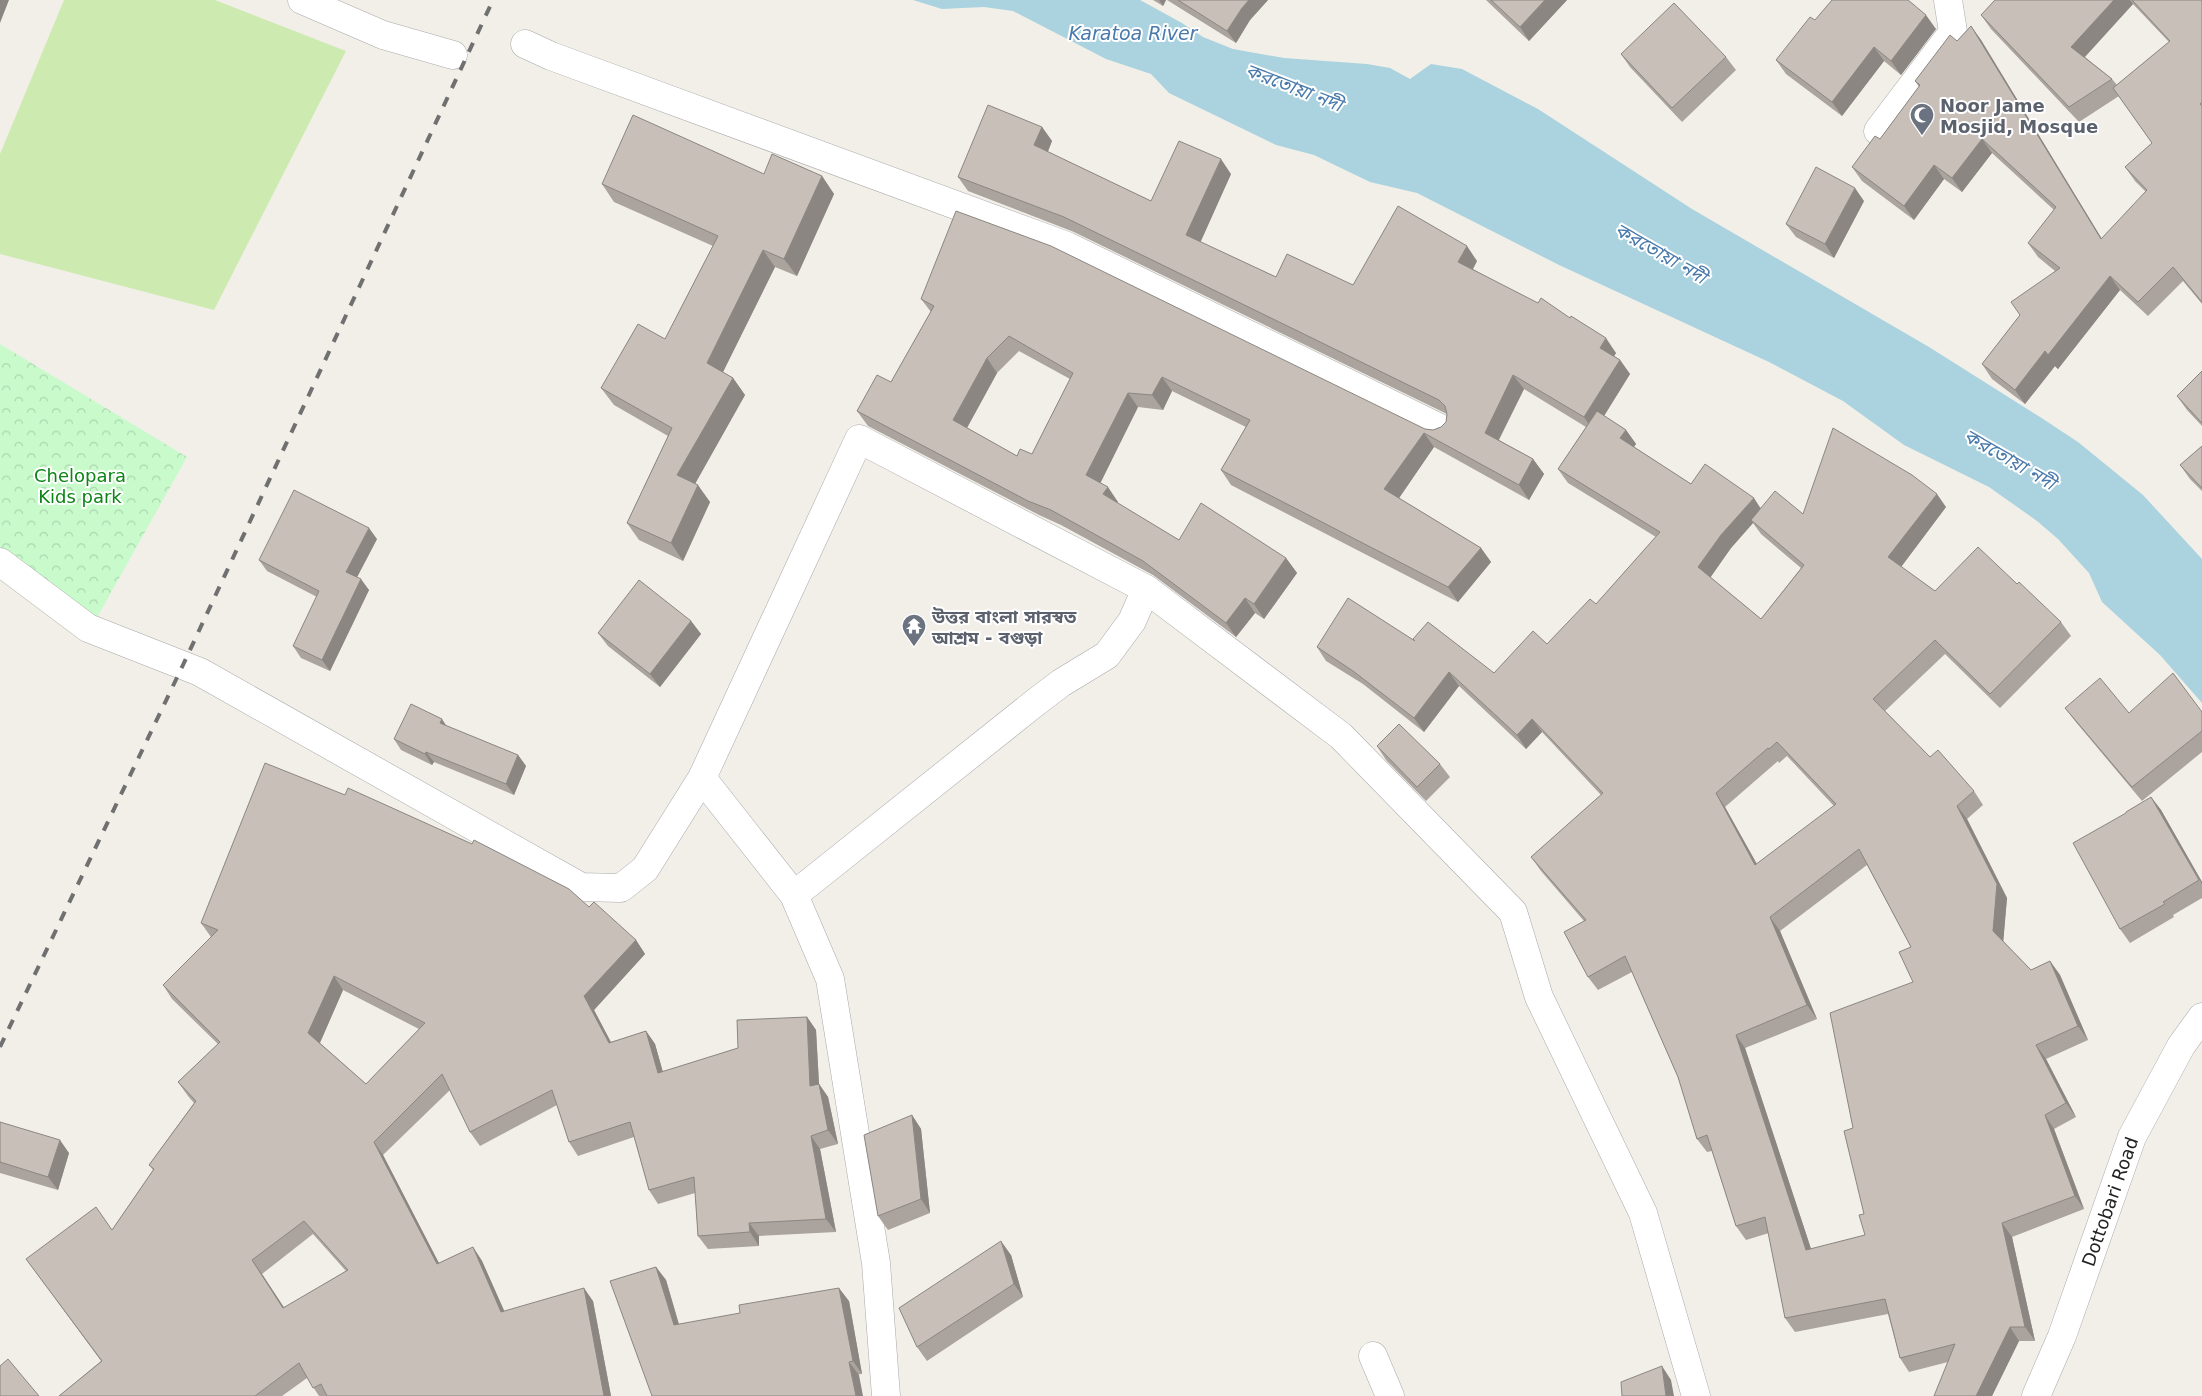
<svg xmlns="http://www.w3.org/2000/svg" width="2202" height="1396" font-family="'DejaVu Sans','Noto Sans Bengali',sans-serif">
	<style>
		.grass { fill: #cdebb0 }
		.park { fill: url(#park-crowns) }
		.water { fill: #aad3df }
		.lines { fill: none; stroke-linecap: round; stroke-linejoin: round }
		.minor-casing { stroke: #a9a9a9; stroke-width: 29 }
		.minor { stroke: #fff; stroke-width: 28 }
		.rail { stroke: #707070; stroke-width: 4; stroke-dasharray: 10 10; stroke-linecap: butt }
		.wall { fill: #aba49e; fill-rule: evenodd }
		.shaded-wall { fill: #8b8681 }
		.building { fill: #c7bfb8; stroke: #8b8681; fill-rule: evenodd }
		.labels { text-anchor: middle; dominant-baseline: central; stroke-width: 4; stroke-linejoin: round; paint-order: stroke }
		.worship-label { font-size: 18px; font-weight: bold; fill: #5b616d; stroke: #fff; text-anchor: start }
		.park-label { font-size: 18px; fill: #0c8416; stroke: #fff }
		.street-label { font-size: 18px; fill: #222; stroke: #fff }
		.water-label { font-size: 19px; font-style: italic; fill: #4a7aab; stroke: #fff }
	</style>
	<defs>
		<pattern id="park-crowns" width="20" height="18" patternUnits="userSpaceOnUse" patternTransform="scale(1.25)"><rect width="20" height="18" fill="#c8facc"/><path d="M2 6a3 3 0 1 1 6 0M12 15a3 3 0 1 1 6 0" fill="none" stroke="#acd6af"/></pattern>
	</defs>
	<rect width="100%" height="100%" fill="#f2efe9"/>
	<!-- grass -->
	<path class="grass" d="M64 0H215L346 51 214 310 0 254V154Z"/>
	<!-- park -->
	<path class="park" d="M0 344 187 457 94 623 0 553Z"/>
	<!-- water -->
	<path class="water" d="M913 0H1140L1182 23 1203 37 1233 49 1284 58 1367 64 1390 68 1410 79 1431 64 1462 69 1538 109 1692 209 1929 347 2040 417 2078 442 2143 495 2202 559V703L2160 655 2102 602 2089 573 2058 539 2037 521 1989 487 1904 445 1843 401 1769 362 1559 265 1417 193 1370 182 1314 155 1276 145 1169 93 1151 74 1106 59 1013 11 984 7 942 9Z"/>
	<g class="lines">
		<defs>
			<g id="minor">
				<path d="M302 0 383 35 453 55"/>
				<path d="M525 44 551 56 1067 246 1442 429"/>
				<path d="M1878 131 1953 32 1948 0"/>
				<path d="M0 562 88 628 200 672 581 887 621 888 645 869 702 778 859 439 1146 589 1341 736 1513 912 1539 997 1643 1213 1696 1396"/>
				<path d="M702 778 794 895 830 979 876 1263 886 1396"/>
				<path d="M794 895 1036 702 1061 683 1107 655 1132 621 1146 589"/>
				<path d="M1373 1356 1390 1396"/>
				<path id="s1" d="M2036 1396 2062 1336 2132 1137 2181 1046 2202 1017"/>
			</g>
		</defs>
		<!-- minor casing -->
		<use href="#minor" class="minor-casing"/>
		<!-- minor -->
		<use href="#minor" class="minor"/>
		<!-- rail -->
		<path class="rail" d="M0 1047 183 665 493 0"/>
	</g>
	<!-- wall -->
	<path class="wall" d="M1153 0H1166L1163 6Z
		M1167 0H1268L1250 20 1236 43Z
		M1486 0H1567L1529 41Z
		M1995 0H2202V304L2183 281 2148 316 2120 290 2058 369 2055 366 2025 404 1992 379 1982 364 2055 271 2038 257 2028 243 2054 210 1992 153 1962 192 1944 179 1914 220 1862 181 1852 167 1880 139 1919 87 1915 81 1957 41 1971 26 1981 40 2102 239 2146 192 2135 181 2125 167 2152 143 2119 96 2079 122 1991 29 1981 15ZM2133 4 2169 42 2117 85 2112 79 2085 57Z
		M1815 20 1936 29 1901 75 1884 61 1842 116 1786 74 1776 60Z
		M1621 54 1726 57 1736 70 1682 122 1630 67Z
		M1042 127 1052 141 1048 152 1151 201 1231 174 1200 242 1276 277 1353 285 1477 261 1473 269 1616 353 1614 356 1620 360 1630 374 1604 416 1626 430 1636 444 1634 447 1691 484 1761 508 1803 514 1946 507 1901 567 1935 591 2017 584 2061 622 2071 636 2000 708 1945 654 1885 711 1930 757 1974 791 1983 805 1967 819 2007 898 2003 941 2031 970 2050 961 2060 975 2088 1040 2046 1059 2076 1117 2054 1129 2084 1209 2012 1237 2035 1341H2019L1992 1396H1934L1948 1362 1909 1372 1900 1358 1888 1314 1795 1332 1785 1318 1769 1233 1746 1240 1736 1226 1712 1151 1707 1152 1697 1139 1678 1077 1632 972 1598 990 1588 977 1584 921 1541 871 1531 857 1601 795 1542 732 1526 749 1459 686 1424 732 1363 684 1326 661 1317 647 1414 640 1494 673 1547 644 1596 604 1656 537 1568 483 1558 469 1586 427 1524 389 1499 440 1533 459 1544 474 1529 500 1434 447 1399 498 1481 548 1491 562 1458 602 1231 485 1221 470 1246 427 1172 391 1163 410 1138 407 1100 483 1118 502 1117 503 1179 540 1286 558 1297 573 1264 619 1255 613 1236 637 1153 575 1061 525 1039 515 868 426 857 411 891 382 931 312 921 299 1425 429 1433 430 1441 427 1446 422 1447 414 1074 232 968 191 958 177ZM1019 351 1070 379 1032 454 1017 456 967 428 997 373ZM1753 523 1761 534 1801 568 1761 619 1710 577 1731 548ZM1787 756 1834 806 1757 864 1725 807 1778 761 1779 763ZM1867 865 1911 947 1913 982 1853 1128 1864 1214 1865 1235 1811 1249 1745 1048 1817 1019 1780 931Z
		M764 174 822 176 834 194 797 276 775 267 723 372 733 378 745 395 695 483 710 502 683 561 639 540 627 523 668 436 614 405 601 388 665 339 713 246 614 202 602 184Z
		M1864 201 1834 258 1796 237 1786 224Z
		M2202 371V426L2187 410 2177 396Z
		M2202 446V491L2190 479 2180 465Z
		M377 539 357 577 369 590 330 671 301 658 293 646 317 597 267 571 259 560Z
		M691 621 701 634 660 687 608 646 598 633Z
		M2065 708 2129 713 2202 712V752L2142 801 2075 721Z
		M446 726 518 755 526 766 514 795 434 762 432 765 401 750 394 739Z
		M1377 746 1440 764 1450 777 1426 801 1386 760Z
		M2151 797 2161 810 2202 882V898L2173 915 2174 917 2130 943 2120 929 2126 813Z
		M589 907 636 940 645 954 594 1010 611 1042 646 1031 655 1044 663 1072 738 1048 807 1017 816 1030 819 1084 828 1097 838 1144 820 1149 836 1232 759 1236V1246L708 1249 698 1236 695 1193 658 1204 649 1190 634 1137 578 1156 569 1142 557 1105 480 1146 470 1132 450 1090 383 1155 439 1263 473 1247 482 1261 504 1311 593 1301 611 1396H319L307 1378 282 1396H59L101 1361 26 1259 112 1230 153 1170 149 1165 194 1103 188 1096 178 1082 218 1044 172 999 163 985 211 937 201 923ZM343 990 419 1029 366 1084 320 1043ZM313 1234 346 1271 284 1308 262 1274Z
		M912 1115 921 1129 930 1213 888 1230 878 1216Z
		M0 1122 69 1153 58 1190 0 1173Z
		M1011 1255 1023 1297 927 1361 917 1347Z
		M656 1267 666 1280 679 1324 849 1301 862 1374 652 1396Z"/>
	<!-- shaded-wall -->
	<path class="shaded-wall" d="M0 0H9L0 23Z
		M1159 0H1166L1163 6Z
		M1249 0H1268L1250 20 1236 43 1227 31 1242 8Z
		M1545 0H1567L1529 41 1520 27Z
		M2114 0H2130L2133 4 2081 61 2071 47Z
		M1926 15 1936 29 1901 75 1891 61Z
		M1971 26 1981 40 2111 254 2101 239Z
		M1874 47 1884 61 1842 116 1832 102Z
		M1042 127 1052 141 1044 160 1034 145Z
		M1982 139 1992 153 1962 192 1952 178Z
		M1221 159 1231 174 1197 250 1186 235Z
		M1934 165 1944 179 1914 220 1904 206Z
		M822 176 834 194 797 276 784 259Z
		M1855 188 1864 201 1834 258 1825 244Z
		M1467 246 1477 261 1469 276 1458 262Z
		M763 250 775 267 719 380 707 363Z
		M2110 276 2120 290 2058 369 2055 366 2025 404 2015 390 2045 351Z
		M1606 338 1616 353 1610 363 1600 348Z
		M987 358 997 373 963 435 953 420Z
		M1620 360 1630 374 1594 432 1584 417Z
		M1513 375 1524 389 1495 447 1485 433Z
		M1162 377 1172 391 1163 410 1152 395Z
		M733 378 745 395 690 493 677 475Z
		M1128 393 1138 407 1097 490 1086 475Z
		M1626 430 1636 444 1630 452 1620 438Z
		M1424 433 1434 447 1395 504 1384 489Z
		M1533 459 1544 474 1529 500 1519 485Z
		M698 485 710 502 683 561 671 543Z
		M1108 487 1118 502 1113 509 1103 494Z
		M1937 494 1946 507 1898 571 1888 557Z
		M1754 498 1763 512 1751 520 1753 523 1731 548 1708 581 1698 567 1721 535Z
		M369 528 377 539 354 583 346 572Z
		M1481 548 1491 562 1458 602 1448 587Z
		M1286 558 1297 573 1264 619 1254 604Z
		M361 579 369 590 330 671 322 660Z
		M1245 598 1255 613 1236 637 1226 623Z
		M691 621 701 634 660 687 650 674Z
		M1449 672 1459 686 1424 732 1414 718Z
		M442 719 449 730 440 723Z
		M1532 719 1542 732 1526 749 1517 735Z
		M426 752 434 762 432 765 425 754Z
		M518 755 526 766 514 795 506 784Z
		M1716 793 1725 807 1765 879 1755 865Z
		M2151 797 2161 810 2202 882V884Z
		M1957 806 1967 819 2007 898 2003 945 1993 931Z
		M1770 917 1780 931 1817 1019 1807 1005Z
		M636 940 645 954 594 1010 618 1056 609 1043 584 996Z
		M2050 961 2060 975 2088 1040 2078 1026Z
		M334 976 343 990 318 1047 308 1033Z
		M807 1017 816 1030 819 1084 828 1097 838 1144 828 1130 810 1086Z
		M646 1031 655 1044 667 1087 658 1073Z
		M1736 1035 1745 1048 1816 1264 1806 1250Z
		M2036 1045 2046 1059 2076 1117 2066 1103Z
		M912 1115 921 1129 930 1213 921 1199Z
		M2045 1115 2054 1129 2084 1209 2075 1196Z
		M811 1136 820 1149 836 1232 826 1219Z
		M60 1140 69 1153 58 1190 48 1177Z
		M374 1142 383 1155 446 1277 437 1264Z
		M749 1223 759 1236V1246L750 1232Z
		M2002 1223 2012 1237 2035 1341 2025 1327Z
		M1001 1241 1011 1255 1023 1297 1014 1284Z
		M473 1247 482 1261 511 1326 501 1312Z
		M252 1260 262 1274 293 1321 283 1308Z
		M656 1267 666 1280 683 1339 674 1325Z
		M584 1288 593 1301 611 1396H604Z
		M839 1288 849 1301 862 1374 853 1361Z
		M2010 1327 2019 1341 1992 1396H1976Z
		M849 1362 859 1375 863 1396H856Z
		M1662 1366 1671 1380 1674 1396H1666Z"/>
	<!-- building -->
	<path class="building" d="M1178 0H1249L1242 8 1227 31Z
		M1491 0H1545L1520 27Z
		M1832 0H1908L1926 15 1891 61 1874 47 1832 102 1776 60 1810 17 1815 20Z
		M1995 0H2114L2071 47 2112 79 2069 107 1981 15Z
		M2132 0H2202V102L2200 104 2202 106V302L2173 267 2138 302 2110 276 2048 355 2045 351 2015 390 1982 364 2020 315 2011 302 2060 268 2028 243 2056 207 1982 139 1952 178 1934 165 1904 206 1852 167 1875 136 1880 139 1920 85 1915 81 1950 35 1957 41 1971 26 2101 239 2147 190 2125 167 2152 143 2113 88 2170 41Z
		M1674 3 1726 57 1672 108 1621 54Z
		M988 105 1042 127 1034 145 1151 201 1179 141 1221 159 1186 235 1276 277 1287 254 1353 285 1398 206 1467 246 1458 262 1538 303 1541 298 1570 318 1571 316 1606 338 1600 348 1620 360 1584 417 1513 375 1485 433 1533 459 1519 485 1424 433 1384 489 1481 548 1448 587 1221 470 1250 420 1162 377 1152 395 1128 393 1086 475 1108 487 1103 494 1179 540 1201 503 1286 558 1254 604 1245 598 1226 623 1143 561 1051 510 1028 501 857 411 877 375 891 382 934 306 921 299 956 211 1051 246 1425 429 1433 430 1441 427 1446 422 1447 414 1445 406 1439 400 1064 217 958 177ZM1009 336 1073 373 1032 454 1020 449 1017 456 953 420 987 358Z
		M633 115 764 174 772 154 822 176 784 259 763 250 707 363 733 378 677 475 698 485 671 543 627 523 672 428 601 388 638 324 665 339 718 236 602 184Z
		M1816 167 1855 188 1825 244 1786 224Z
		M2202 371V423L2177 396Z
		M1597 411 1626 430 1620 438 1691 484 1705 464 1754 498 1721 535 1698 567 1761 619 1804 565 1751 520 1775 491 1803 514 1833 428 1912 475 1937 494 1888 557 1935 591 1978 547 2017 584 2019 582 2061 622 1990 694 1935 640 1873 699 1930 757 1938 750 1974 791 1957 806 1997 884 1993 931 2031 970 2050 961 2078 1026 2036 1045 2066 1103 2045 1115 2075 1196 2002 1223 2025 1327H2010L1976 1396H1934L1955 1344 1900 1358 1885 1299 1785 1318 1765 1217 1736 1226 1707 1135 1697 1139 1678 1077 1625 956 1588 977 1564 932 1586 920 1531 857 1603 793 1532 719 1517 735 1449 672 1414 718 1353 671 1317 647 1348 598 1415 641 1413 639 1428 622 1494 673 1533 631 1547 644 1590 599 1596 604 1660 532 1558 469ZM1777 742 1836 804 1755 865 1716 793 1768 748 1769 749ZM1859 849 1911 947 1899 952 1913 982 1830 1013 1853 1128 1844 1131 1864 1214 1859 1215 1865 1235 1806 1250 1736 1035 1807 1005 1770 917Z
		M2202 446V488L2180 465Z
		M294 490 369 528 346 572 361 579 322 660 293 646 319 591 259 560Z
		M639 580 691 621 650 674 598 633Z
		M2173 673 2202 712V731L2132 787 2065 708 2100 678 2129 713Z
		M411 704 442 719 440 723 518 755 506 784 426 752 425 754 394 739Z
		M1399 724 1440 764 1417 787 1377 746Z
		M265 763 345 795 348 788 472 844 474 840 569 889 589 907 594 902 636 940 584 996 609 1043 646 1031 658 1073 738 1048 737 1020 807 1017 810 1086 819 1084 828 1130 811 1136 826 1219 749 1223 750 1232 698 1236 694 1177 649 1190 630 1122 569 1142 552 1090 470 1132 442 1074 374 1142 437 1264 473 1247 501 1312 584 1288 604 1396H327L321 1384 313 1388 299 1363 255 1396H59L102 1361 26 1259 96 1207 112 1230 154 1169 149 1165 196 1101 178 1082 220 1042 163 985 218 930 201 923ZM334 976 425 1023 366 1084 308 1033ZM304 1221 348 1270 283 1308 252 1260Z
		M2151 797 2199 880 2163 902 2165 904 2120 929 2073 843 2126 813V812Z
		M912 1115 921 1199 878 1216 864 1135Z
		M0 1122 60 1140 48 1177 0 1162Z
		M1001 1241 1014 1284 917 1347 899 1308Z
		M656 1267 674 1325 740 1313 739 1305 839 1288 853 1361 849 1362 856 1396H652L610 1281Z
		M8 1359 39 1396H0V1366Z
		M1662 1366 1666 1396H1622L1621 1382Z"/>
	<!-- icons -->
	<defs>
		<symbol id="mosque-pin" viewBox="-11 -11 22 30"><path d="M0 17L-7.5 6A9.5 9.5 0 1 1 7.5 6Z" fill="#6b7280" stroke="#fff"/><path d="M3.5-4.9A6 6 0 1 0 3.5 4.9A5 5 0 1 1 3.5-4.9Z" fill="#fff"/></symbol>
		<symbol id="temple-pin" viewBox="-11 -11 22 30"><path d="M0 17L-7.5 6A9.5 9.5 0 1 1 7.5 6Z" fill="#6b7280" stroke="#fff"/><path d="M0-6L5-2H3V0L6.5 2.5H4V6H1.5V3h-3V6H-4V2.5H-6.5L-3 0V-2H-5Z" fill="#fff"/></symbol>
	</defs>
	<g fill-rule="evenodd">
		<use href="#mosque-pin" x="1908" y="101" width="28" height="38"/>
		<use href="#temple-pin" x="900" y="612" width="28" height="38"/>
	</g>
	<g class="labels">
		<!-- worship labels -->
		<g class="worship-label">
			<text x="1940" y="105">Noor Jame<tspan x="1940" dy="21">Mosjid, Mosque</tspan></text>
			<text x="932" y="616">উত্তর বাংলা সারস্বত<tspan x="932" dy="21">আশ্রম - বগুড়া</tspan></text>
		</g>
		<!-- park labels -->
		<g class="park-label">
			<text x="80" y="475">Chelopara<tspan x="80" dy="21">Kids park</tspan></text>
		</g>
		<!-- street labels -->
		<g class="street-label">
			<text stroke="none"><textPath href="#s1" startOffset="208">Dottobari Road</textPath></text>
		</g>
		<!-- water labels -->
		<g class="water-label">
			<text x="1133" y="33">Karatoa River</text>
			<text transform="translate(1294 87) rotate(21)">করতোয়া নদী</text>
			<text transform="translate(1661 253) rotate(30)">করতোয়া নদী</text>
			<text transform="translate(2010 459) rotate(30)">করতোয়া নদী</text>
		</g>
	</g>
</svg>
